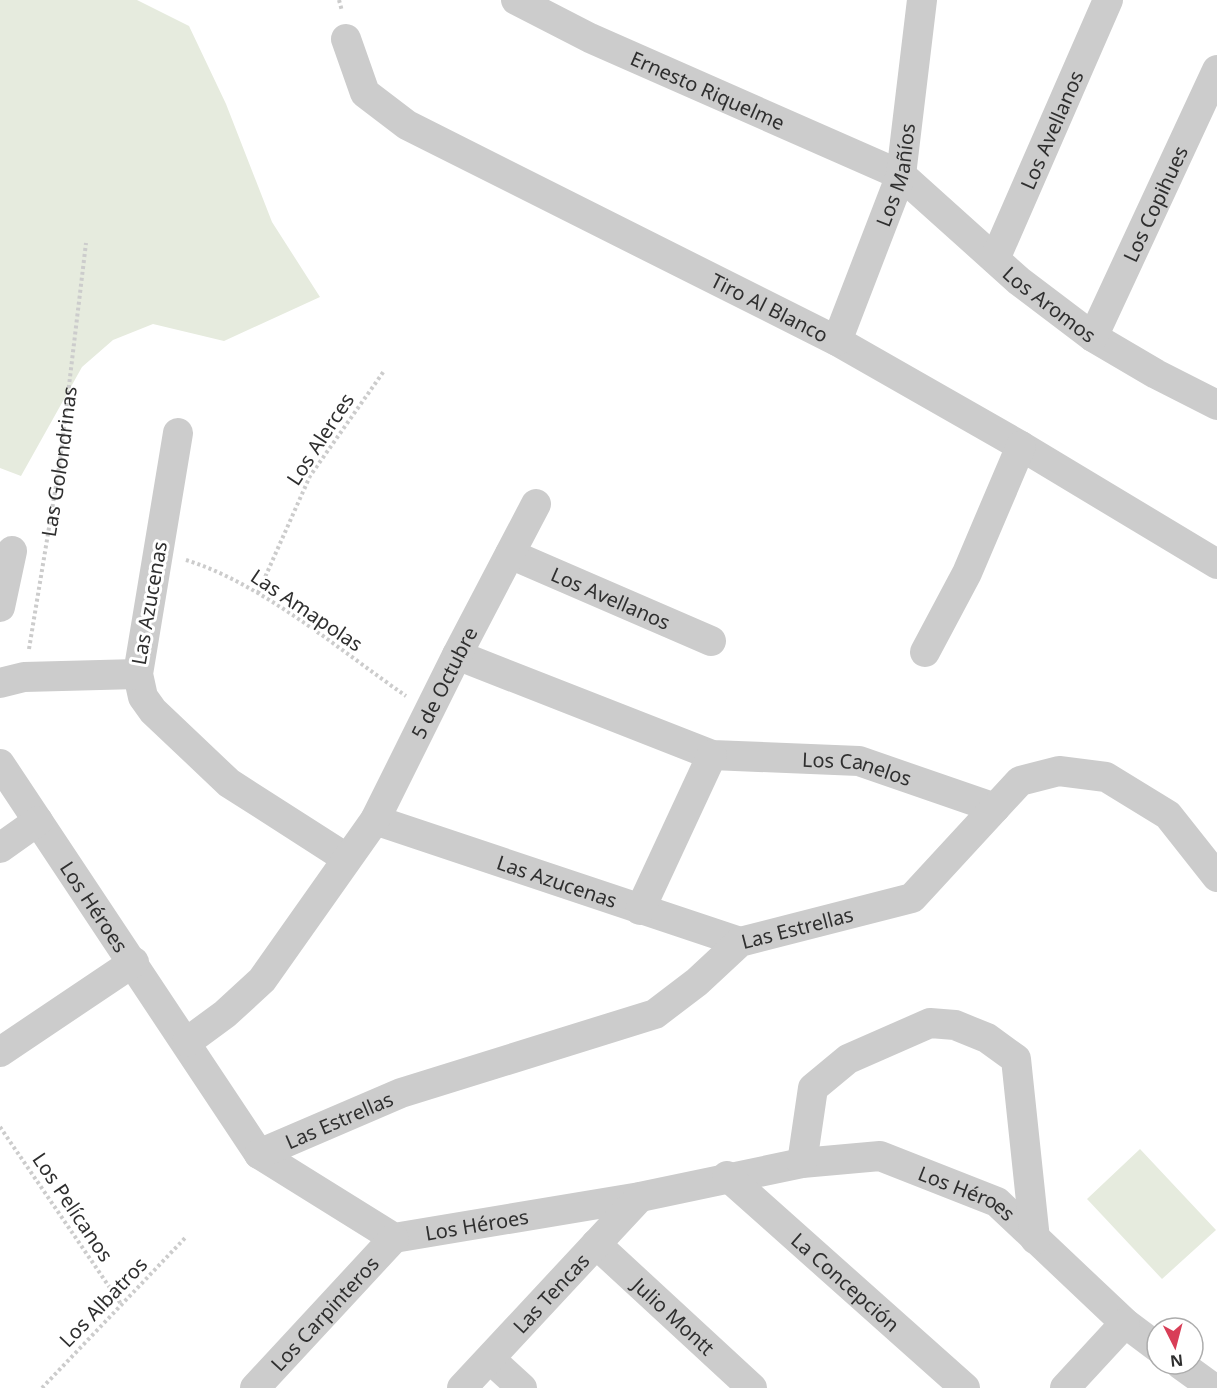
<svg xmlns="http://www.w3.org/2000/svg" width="1217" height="1388" font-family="'Noto Sans',sans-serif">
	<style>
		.green { fill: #e6ebde }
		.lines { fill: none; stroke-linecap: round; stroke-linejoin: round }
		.path { stroke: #ccc; stroke-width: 4; stroke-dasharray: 3 3; stroke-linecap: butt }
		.minor { stroke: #ccc; stroke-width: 30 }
		.labels { text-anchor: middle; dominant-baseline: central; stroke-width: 6; stroke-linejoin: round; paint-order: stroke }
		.street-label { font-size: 20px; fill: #2f2f2f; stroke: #fff }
	</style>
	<rect width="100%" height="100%" fill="#fff"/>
	<!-- green -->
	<path class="green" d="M0 0H137L189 26 226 104 272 222 320 297 224 341 153 324 113 340 82 367 21 476 0 468Z
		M1140 1149 1216 1230 1162 1279 1087 1199Z"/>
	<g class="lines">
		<!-- path -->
		<g class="path">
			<path d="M339 0 342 11"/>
			<path d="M186 560C261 583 341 651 406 696"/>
			<path d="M258 593 310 476 384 371"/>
			<path id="s1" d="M29 649 60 461 86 243"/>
			<path d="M0 1127 121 1304"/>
			<path d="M42 1388 186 1237"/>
		</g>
		<!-- minor -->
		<g class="minor">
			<path id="s2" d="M516 0 590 38 901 175 1019 281 1093 337 1156 374 1217 405"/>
			<path id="s3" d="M346 39 365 93 407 125 837 341 1021 446 1217 564"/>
			<path id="s4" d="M995 259 1108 0"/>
			<path id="s5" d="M1093 337 1217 70"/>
			<path id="s6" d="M837 341 901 175 922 0"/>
			<path d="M178 433 138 674 143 697 153 711 229 783 346 858"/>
			<path id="s7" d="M510 554 711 641"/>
			<path d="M0 607 12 551"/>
			<path d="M925 652 967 573 1021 446"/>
			<path id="s8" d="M457 655 712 755 859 761 995 808"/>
			<path d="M0 683 24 677 138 674"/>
			<path id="s9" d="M0 764 259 1154 394 1238 640 1197 802 1163 880 1156 997 1202 1125 1323 1157 1347"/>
			<path id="s10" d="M375 820 740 942"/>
			<path d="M0 848 38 821"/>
			<path d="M640 910 712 755"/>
			<path id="s11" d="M187 1042 225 1014 262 980 375 820 457 655 536 504"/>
			<path d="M0 1052 134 962"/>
			<path id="s12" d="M259 1154 401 1093 655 1014 697 982 740 942 912 898 1020 781 1059 771 1106 777 1168 815 1217 877"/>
			<path d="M802 1163 813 1088 848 1059 930 1023 955 1025 987 1038 1016 1059 1035 1239"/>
			<path id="s13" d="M727 1176 965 1388"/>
			<path id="s14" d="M596 1244 752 1388"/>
			<path d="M490 1359 522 1388"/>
			<path d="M1180 1364 1213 1388"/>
			<path id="s15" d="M255 1388 394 1238"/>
			<path id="s16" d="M462 1388 640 1197"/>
			<path d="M1065 1388 1125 1323"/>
		</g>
	</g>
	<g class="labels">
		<!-- street labels -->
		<g class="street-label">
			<text stroke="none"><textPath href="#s2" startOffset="212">Ernesto Riquelme</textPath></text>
			<text stroke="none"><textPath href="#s4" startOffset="141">Los Avellanos</textPath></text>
			<text stroke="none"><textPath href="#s6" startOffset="177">Los Mañíos</textPath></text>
			<text stroke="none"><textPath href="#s5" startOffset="147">Los Copihues</textPath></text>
			<text stroke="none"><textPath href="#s2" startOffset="620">Los Aromos</textPath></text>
			<text stroke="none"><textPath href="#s3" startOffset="516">Tiro Al Blanco</textPath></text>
			<text transform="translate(320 439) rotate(-57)">Los Alerces</text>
			<text stroke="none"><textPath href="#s1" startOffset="190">Las Golondrinas</textPath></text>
			<text stroke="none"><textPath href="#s7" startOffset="110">Los Avellanos</textPath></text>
			<text transform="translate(149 603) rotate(-80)">Las Azucenas</text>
			<text transform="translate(307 610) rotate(34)">Las Amapolas</text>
			<text stroke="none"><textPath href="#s11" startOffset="447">5 de Octubre</textPath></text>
			<text stroke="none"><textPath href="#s8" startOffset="420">Los Canelos</textPath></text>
			<text stroke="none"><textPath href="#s10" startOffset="192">Las Azucenas</textPath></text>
			<text stroke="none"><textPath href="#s9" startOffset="171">Los Héroes</textPath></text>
			<text stroke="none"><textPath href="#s12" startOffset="591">Las Estrellas</textPath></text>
			<text stroke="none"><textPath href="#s12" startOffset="87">Las Estrellas</textPath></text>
			<text stroke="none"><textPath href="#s9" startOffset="1215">Los Héroes</textPath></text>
			<text transform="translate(73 1207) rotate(56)">Los Pelícanos</text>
			<text stroke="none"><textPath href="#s9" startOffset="711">Los Héroes</textPath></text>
			<text stroke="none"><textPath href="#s13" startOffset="159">La Concepción</textPath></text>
			<text stroke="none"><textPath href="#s16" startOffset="130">Las Tencas</textPath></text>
			<text transform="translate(103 1302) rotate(-46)">Los Albatros</text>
			<text stroke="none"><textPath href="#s15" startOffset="102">Los Carpinteros</textPath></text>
			<text stroke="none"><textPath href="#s14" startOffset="106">Julio Montt</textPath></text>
		</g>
	</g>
	<!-- north arrow -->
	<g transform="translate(1175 1346) rotate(174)"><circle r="28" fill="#ffffff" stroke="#acacac" stroke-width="1.5"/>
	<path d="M0-4.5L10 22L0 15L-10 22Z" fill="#d83e57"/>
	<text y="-9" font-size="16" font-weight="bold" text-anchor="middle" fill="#2f2f2f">N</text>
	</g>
</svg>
